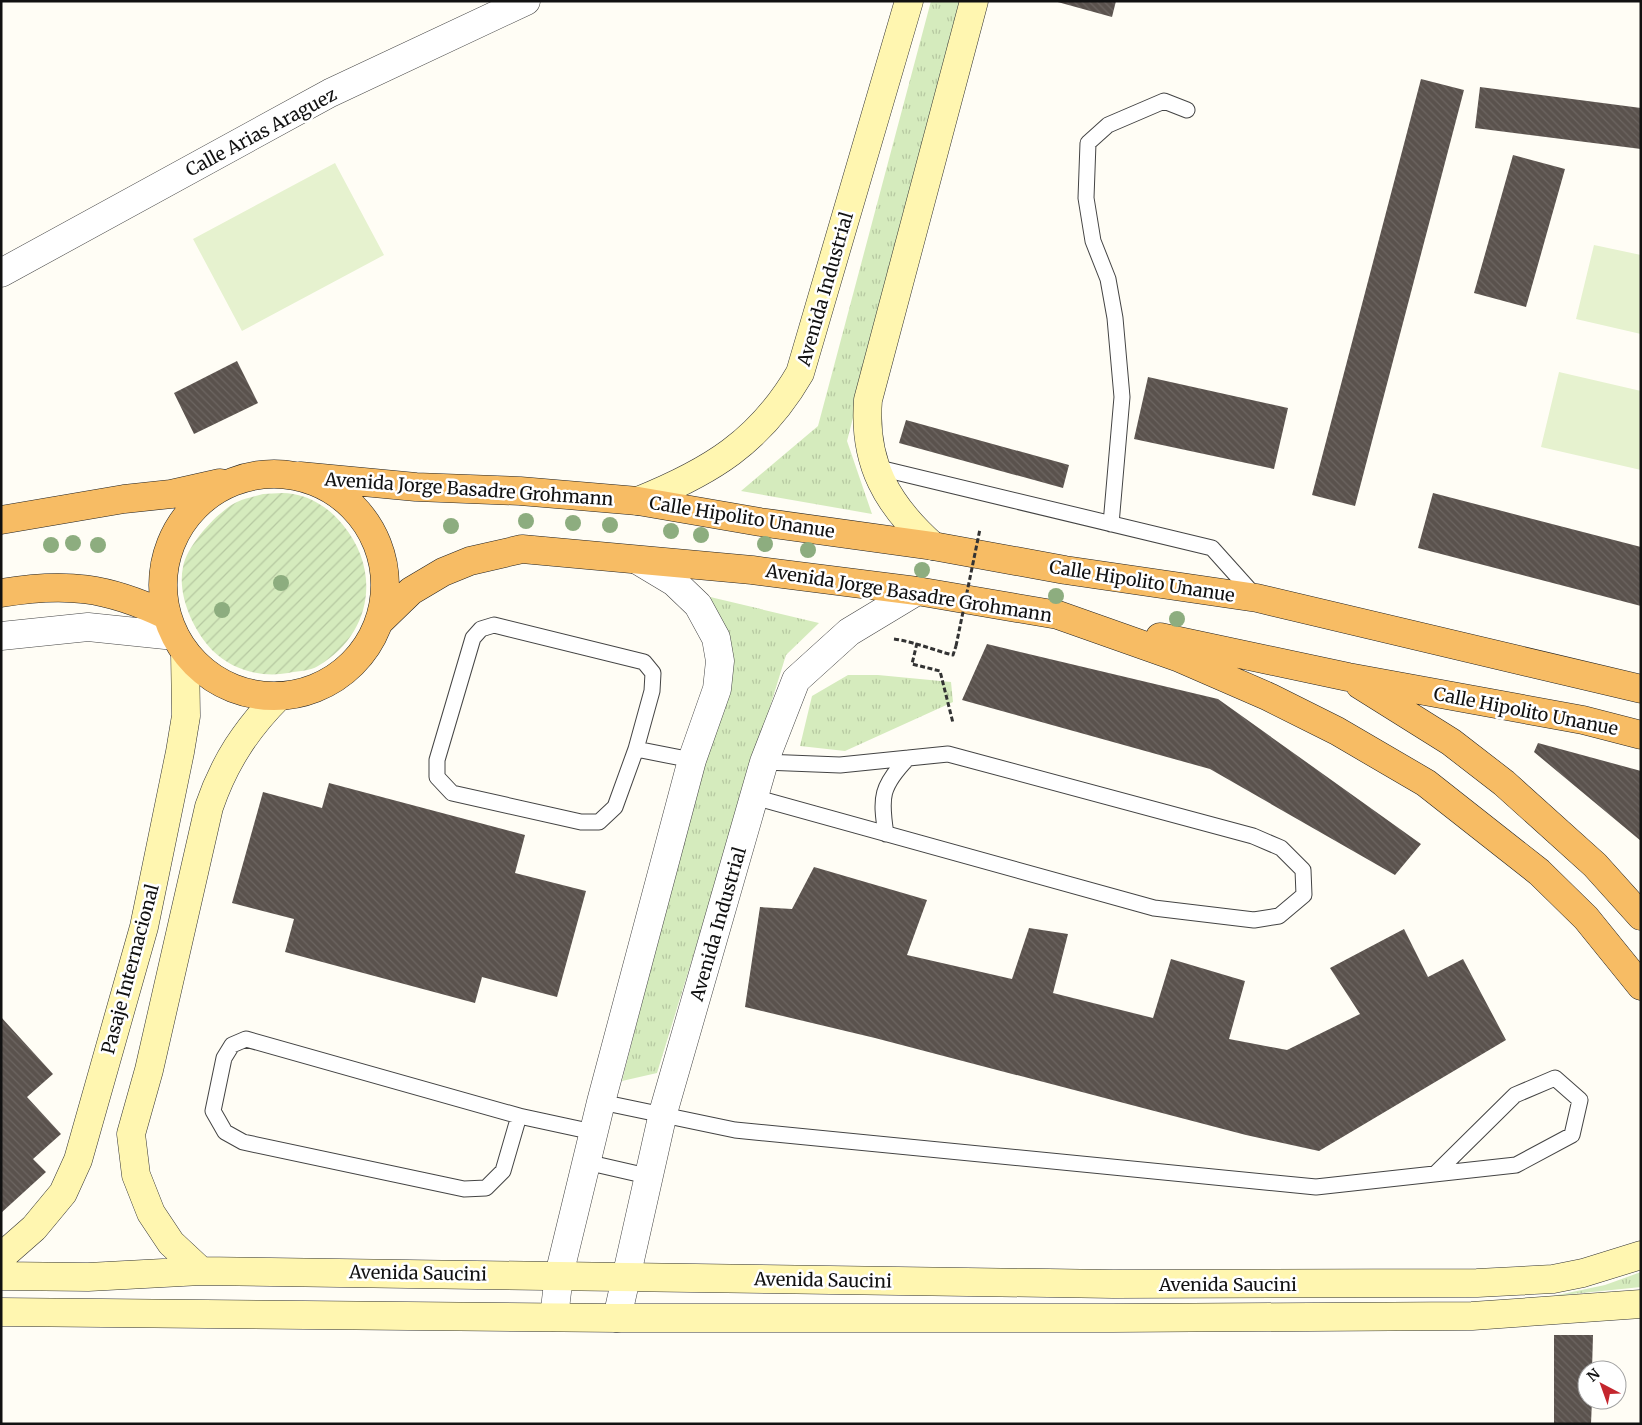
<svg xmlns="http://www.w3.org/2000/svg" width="1642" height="1425" font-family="Merriweather,serif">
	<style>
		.grass { fill: url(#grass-tufts) }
		.garden { fill: url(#garden-furrows) }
		.pitch { fill: #e6f2cf }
		.building { fill: url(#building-back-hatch) }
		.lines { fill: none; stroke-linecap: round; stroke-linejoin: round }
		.service-casing { stroke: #444; stroke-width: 17 }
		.minor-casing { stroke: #444; stroke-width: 29 }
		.secondary-casing { stroke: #333; stroke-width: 29 }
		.trunk-casing { stroke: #222; stroke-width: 29 }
		.path { stroke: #333; stroke-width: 3; stroke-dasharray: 5 2.5; stroke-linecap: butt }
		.service { stroke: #fff; stroke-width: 15 }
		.minor { stroke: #fff; stroke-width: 28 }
		.secondary { stroke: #fff6b0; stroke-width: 28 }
		.trunk { stroke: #f7bc64; stroke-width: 28 }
		.path-bridge { stroke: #333; stroke-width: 3; stroke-dasharray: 5 2.5; stroke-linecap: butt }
		.tree { fill: #8dad7f }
		.labels { text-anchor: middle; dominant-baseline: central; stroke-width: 5; stroke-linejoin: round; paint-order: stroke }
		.street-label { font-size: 18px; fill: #111; stroke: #fff }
	</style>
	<defs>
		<pattern id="grass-tufts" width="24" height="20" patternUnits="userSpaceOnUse" patternTransform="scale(1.25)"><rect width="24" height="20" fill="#d5ebbd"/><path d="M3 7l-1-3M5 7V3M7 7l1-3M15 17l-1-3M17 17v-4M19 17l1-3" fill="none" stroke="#b6c8a1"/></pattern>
		<pattern id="garden-furrows" width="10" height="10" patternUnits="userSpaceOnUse" patternTransform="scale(1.25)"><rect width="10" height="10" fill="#d5ebbd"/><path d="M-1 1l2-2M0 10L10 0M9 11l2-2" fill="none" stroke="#b6c8a1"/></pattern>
		<pattern id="building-back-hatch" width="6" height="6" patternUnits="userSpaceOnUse" patternTransform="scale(1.25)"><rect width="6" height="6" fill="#5a524d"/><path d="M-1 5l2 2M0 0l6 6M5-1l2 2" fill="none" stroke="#6d6662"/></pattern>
	</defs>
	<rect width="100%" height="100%" fill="#fffdf5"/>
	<!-- grass -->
	<path class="grass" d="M931 1H961L847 441 872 514 741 491 818 426Z
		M706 596 819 623 786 655 657 1073 622 1081 729 660Z
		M848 675H878L951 682 953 702 845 751 800 746 812 696Z
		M1641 1272V1287L1553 1296 1605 1285Z"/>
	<!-- garden -->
	<path class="garden" d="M263 494C272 494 283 492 293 494 313 497 331 510 343 525 382 572 371 635 318 666 310 671 297 671 288 673 261 678 232 670 212 650 193 630 177 595 183 567 187 545 218 511 237 502 245 498 254 497 263 494Z"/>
	<!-- pitch -->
	<path class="pitch" d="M335 163 384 255 242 331 193 239Z
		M1594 245 1641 255V334L1576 319Z
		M1559 372 1641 391V470L1541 447Z"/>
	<!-- building -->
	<path class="building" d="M1054 1H1116L1112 17Z
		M1421 79 1464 90 1355 506 1312 495Z
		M1480 87 1641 108V149L1475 128Z
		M1513 155 1565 169 1526 307 1474 293Z
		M237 361 258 403 194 434 174 393Z
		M1148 377 1288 408 1274 469 1134 439Z
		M906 420 1069 465 1063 488 899 443Z
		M1433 493 1641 547V606L1418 548Z
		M987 644 1218 699 1421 844 1395 875 1210 769 962 700Z
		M1538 743 1641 771V841L1534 752Z
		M329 783 525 835 515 873 586 891 557 997 482 977 475 1003 285 952 294 919 232 903 263 792 322 808Z
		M814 867 927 900 907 955 1012 979 1029 928 1068 934 1053 993 1153 1018 1171 959 1245 981 1229 1039 1287 1050 1360 1014 1330 968 1404 929 1428 977 1463 959 1506 1040 1319 1151 1246 1135 875 1038 745 1007 760 907 792 909Z
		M1 1017 53 1074 27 1097 61 1134 33 1159 46 1172 1 1213Z
		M1554 1335H1593L1592 1370H1587V1400H1592L1591 1424H1554Z"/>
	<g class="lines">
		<defs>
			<path id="service" d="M875 467 1212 548 1256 597
				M1111 524 1122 397 1115 318 1108 279 1093 241 1086 198 1088 143 1108 125 1164 101 1187 110
				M494 625 644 662 653 673 652 691 636 749 615 807 599 822H581L452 793 437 777V760L473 638 481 629Z
				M636 749 692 760
				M754 797 1154 908 1254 920 1279 916 1304 895 1303 870 1281 848 1253 836 948 754 840 765 764 762
				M886 834C880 797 881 786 908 758
				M601 1102 735 1130 1316 1187 1516 1165 1572 1135 1580 1100 1555 1078 1515 1095 1435 1174
				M519 1116 503 1171 486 1188 464 1189 243 1142 225 1132 213 1111 224 1058 232 1045 246 1039 519 1116 593 1132
				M586 1162 647 1176"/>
			<path id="minor" d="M1 273 330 93 526 1
				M1 636 88 627 175 636
				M554 1317 559 1275 601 1102 692 760 717 689 720 661 716 638 698 605 674 582 639 561
				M617 1318 663 1113 764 762 796 680 849 632 917 591"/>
			<path id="secondary" d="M638 501C710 472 760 442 800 373L909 1
				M933 546C887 505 863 463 868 400L974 1
				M1 1257 34 1228 63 1193 78 1160 144 927 180 752 186 716 185 652
				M201 1271 171 1243 151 1213 136 1175 131 1134 149 1070 209 807C224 763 246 729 279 696
				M1 1276 88 1277 201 1271 1113 1284 1477 1283 1553 1279 1583 1273 1641 1255
				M1 1312 617 1318H1113L1472 1316 1641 1304"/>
			<path id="trunk" d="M163 585a111 111 0 1 1 222 0a111 111 0 1 1-222 0Z
				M300 476 416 487 520 491 638 501 760 522 933 546 1065 570 1257 598 1641 689
				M1 520 124 499 171 494 220 483
				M1 593C66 582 107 587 166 615
				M379 622 411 591 443 572 470 561 522 549 752 570 917 591 1058 615 1177 657 1269 697 1337 731 1426 783 1539 872 1586 918 1641 986
				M1160 637 1348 677 1583 720 1641 735
				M1360 685 1451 742 1504 783 1595 865 1641 916"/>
		</defs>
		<!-- service casing -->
		<use href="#service" class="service-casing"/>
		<!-- minor casing -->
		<use href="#minor" class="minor-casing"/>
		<!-- secondary casing -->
		<use href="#secondary" class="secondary-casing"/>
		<!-- trunk casing -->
		<use href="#trunk" class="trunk-casing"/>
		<!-- path -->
		<path class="path" d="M894 639C915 642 933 650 953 655L956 646
			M917 643 912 664 940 671 953 723"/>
		<!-- service -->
		<use href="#service" class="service"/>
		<!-- minor -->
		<use href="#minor" class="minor"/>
		<!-- secondary -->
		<use href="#secondary" class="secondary"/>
		<!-- trunk -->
		<use href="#trunk" class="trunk"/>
		<!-- path-bridge -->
		<path class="path-bridge" d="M956 646 980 529"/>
	</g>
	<!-- trees -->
	<g class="tree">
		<circle cx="526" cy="521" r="8"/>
		<circle cx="573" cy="523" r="8"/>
		<circle cx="610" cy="525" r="8"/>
		<circle cx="451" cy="526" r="8"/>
		<circle cx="671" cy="531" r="8"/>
		<circle cx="701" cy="535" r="8"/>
		<circle cx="73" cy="543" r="8"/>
		<circle cx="765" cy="544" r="8"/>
		<circle cx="51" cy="545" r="8"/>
		<circle cx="98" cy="545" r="8"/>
		<circle cx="808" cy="550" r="8"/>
		<circle cx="922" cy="570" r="8"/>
		<circle cx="281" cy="583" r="8"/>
		<circle cx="1056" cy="596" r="8"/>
		<circle cx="222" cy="610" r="8"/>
		<circle cx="1177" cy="619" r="8"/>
	</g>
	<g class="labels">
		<!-- street labels -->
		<g class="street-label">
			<text transform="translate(261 132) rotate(-28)">Calle Arias Araguez</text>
			<text transform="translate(825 289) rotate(-74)">Avenida Industrial</text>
			<text transform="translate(469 489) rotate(4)">Avenida Jorge Basadre Grohmann</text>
			<text transform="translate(742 517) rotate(9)">Calle Hipolito Unanue</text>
			<text transform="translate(1142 581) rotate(9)">Calle Hipolito Unanue</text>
			<text transform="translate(909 593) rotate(9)">Avenida Jorge Basadre Grohmann</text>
			<text transform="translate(1526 711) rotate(11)">Calle Hipolito Unanue</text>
			<text transform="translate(718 924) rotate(-74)">Avenida Industrial</text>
			<text transform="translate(130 969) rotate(-75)">Pasaje Internacional</text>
			<text transform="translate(418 1273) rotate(1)">Avenida Saucini</text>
			<text transform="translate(823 1280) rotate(1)">Avenida Saucini</text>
			<text x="1228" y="1284">Avenida Saucini</text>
		</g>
	</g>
	<!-- border -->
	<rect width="1642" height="1425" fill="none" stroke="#111111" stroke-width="5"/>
	<!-- north arrow -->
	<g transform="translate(1602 1385) rotate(319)"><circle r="24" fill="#ffffff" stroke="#a0a0a0"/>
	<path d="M0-4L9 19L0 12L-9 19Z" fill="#c4262e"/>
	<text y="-8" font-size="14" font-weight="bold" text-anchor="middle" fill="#111111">N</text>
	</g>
</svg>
